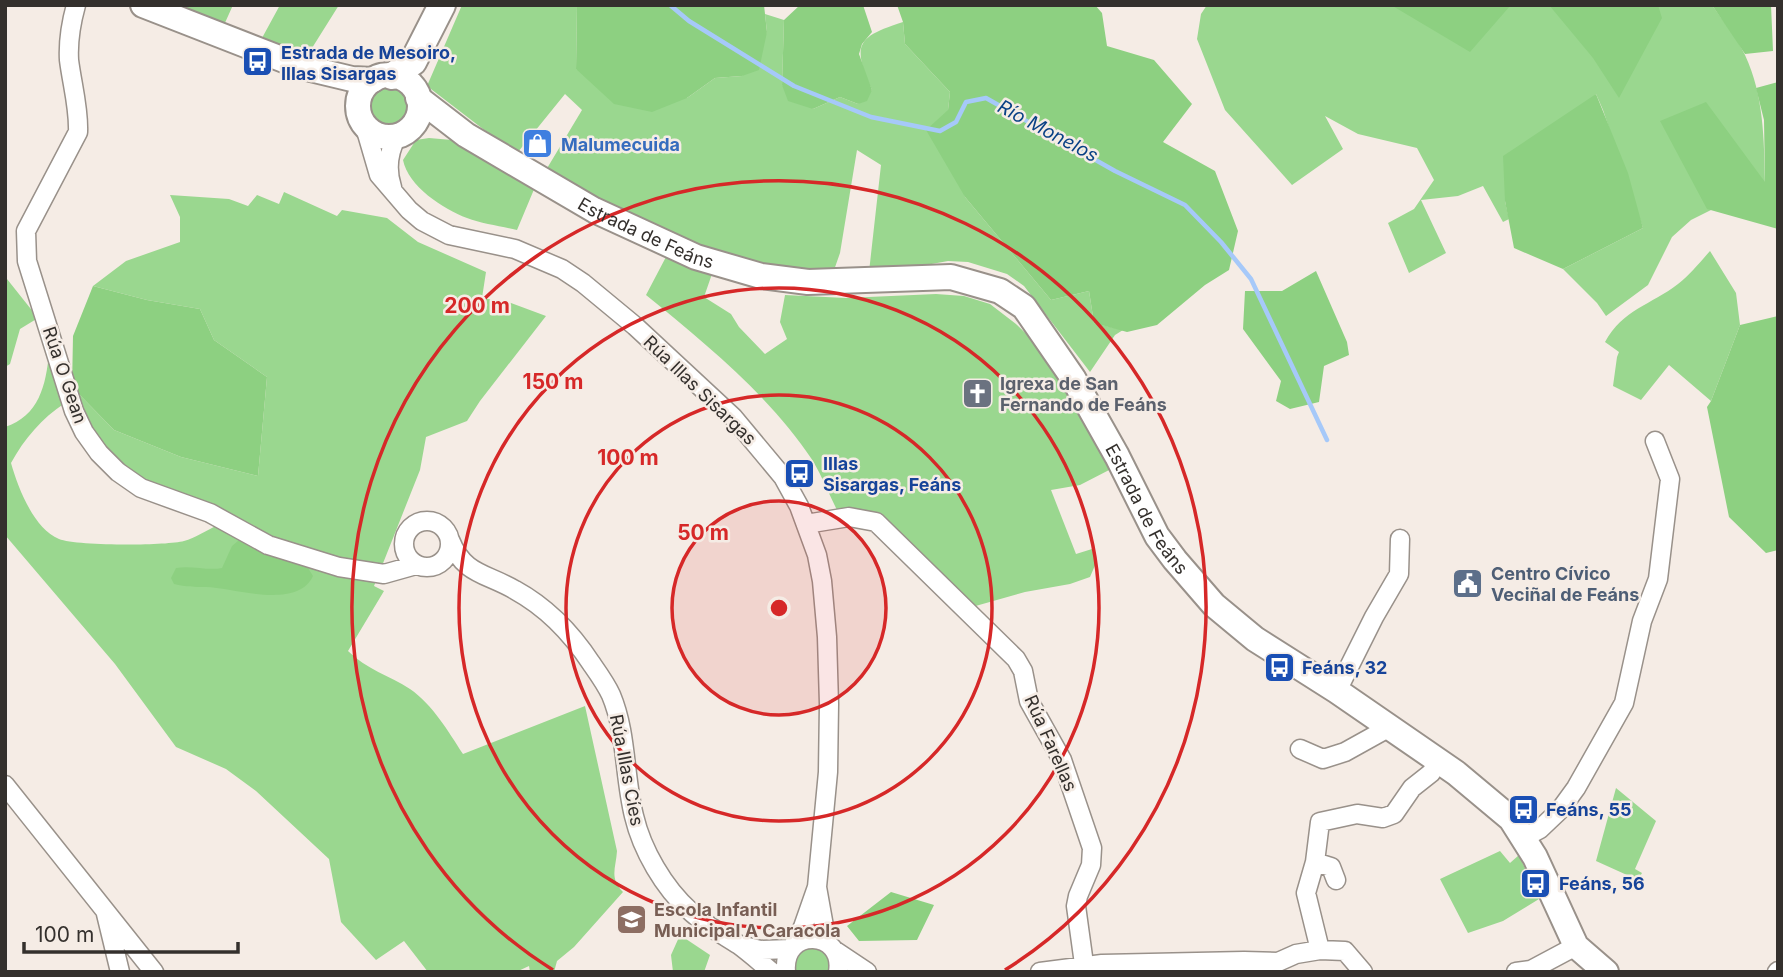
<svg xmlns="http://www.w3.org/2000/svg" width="1783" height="977" font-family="Inter,sans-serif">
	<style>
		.green { fill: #9ad78f; fill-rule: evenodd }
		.forest { fill: #8dd081 }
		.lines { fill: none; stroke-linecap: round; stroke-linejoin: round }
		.stream { stroke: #a6c9f9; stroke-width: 4.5 }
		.street-casing { stroke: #99918a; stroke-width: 21 }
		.secondary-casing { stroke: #99918a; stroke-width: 28 }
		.primary-casing { stroke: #99918a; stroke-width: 30 }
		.street { stroke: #fff; stroke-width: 18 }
		.secondary { stroke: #fff; stroke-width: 24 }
		.primary { stroke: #fff; stroke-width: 26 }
		.ring { fill: none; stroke: #d62828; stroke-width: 3.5 }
		.labels { text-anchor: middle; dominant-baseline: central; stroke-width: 5; stroke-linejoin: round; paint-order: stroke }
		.transit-label { font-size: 18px; font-weight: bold; fill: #164399; stroke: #f5ece5; text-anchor: start }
		.shop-label { font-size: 18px; font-weight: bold; fill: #366cbe; stroke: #f5ece5; text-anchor: start }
		.street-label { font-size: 18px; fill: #34302d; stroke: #f5ece5 }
		.worship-label { font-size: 18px; font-weight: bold; fill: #5b616d; stroke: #f5ece5; text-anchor: start }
		.service-label { font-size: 18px; font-weight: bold; fill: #4e5e75; stroke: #f5ece5; text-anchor: start }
		.education-label { font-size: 18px; font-weight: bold; fill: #785e54; stroke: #f5ece5; text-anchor: start }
		.water-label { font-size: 19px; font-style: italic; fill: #094185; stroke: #f5ece5 }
		.centre { fill: #d62828; stroke: #f5ece5; stroke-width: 3.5 }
		.ring-label { font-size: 21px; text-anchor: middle; font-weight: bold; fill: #d62828; stroke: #f5ece5; stroke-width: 5; stroke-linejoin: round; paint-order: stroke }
	</style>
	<rect width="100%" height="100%" fill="#f5ece5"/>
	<!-- green -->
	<path class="green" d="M174 5H233L224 25Z
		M280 5H339L307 56 262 38Z
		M462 5H577L576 69 687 98 715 78 742 76 767 32 765 14 784 20 782 85 813 109 840 97 858 104 872 90C852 45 856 37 903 22L905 44 950 92 948 110 965 197 1051 300 1089 291 1094 323 1123 330 1115 335 1090 372 1024 286 1007 274 968 262 948 261 910 268 869 272 881 165 857 150 840 253 833 273C804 270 775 267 747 260 675 244 609 206 546 170L582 110 565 94 518 152 483 129 427 86Z
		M1207 5H1712C1723 21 1737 38 1745 55 1764 96 1764 139 1765 183L1691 220 1672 237 1648 285 1606 316 1597 303 1563 269 1643 228 1603 110 1596 94 1505 201 1509 219 1503 222 1483 186 1458 196 1421 200 1446 253 1409 273 1388 223 1414 209 1434 180 1417 148 1358 134 1325 116 1343 149 1292 185 1225 110 1197 39 1201 14Z
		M367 106a22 22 0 1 1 44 0a22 22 0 1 1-44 0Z
		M429 138 452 140 466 146 535 187 517 230C501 226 482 224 467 218 443 209 408 186 403 160L416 140Z
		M284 192 337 216 342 210 387 218 418 242 486 272 482 298 511 303 546 316 480 401 467 421 426 437 420 470 374 586 384 591 348 651C366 669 390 676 410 689 433 705 448 731 463 754L585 706 617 851C616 868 609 878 623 892L574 947 557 961 554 972H530L529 966 516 972H428L404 941 376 960 341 922 329 859 256 791 226 769 176 747 115 664 5 535V427C39 416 46 385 49 353L72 387 114 430 181 457 258 476 267 377 214 340 200 309 147 300 93 286 126 261 180 242V217L170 195 229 199 248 206 257 195 279 204ZM65 403 141 494 218 525C207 530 195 538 184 541 165 546 76 546 59 539 34 529 18 488 11 463 24 439 42 418 65 403Z
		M1710 251 1736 293 1740 325 1711 401 1669 365 1641 400 1613 386 1617 357 1619 352 1605 342C1623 309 1651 305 1678 284 1690 275 1700 262 1710 251Z
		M667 255 713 271 704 297 731 314 739 327 765 354 787 339 780 322 785 295 846 298 936 294 964 296 990 304 1016 324 1043 350 1113 468 1080 485 1051 490 1076 554 1092 549 1096 563 1090 577 1070 584 1025 592 972 607 878 518 839 514C830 497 823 478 813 461 770 396 706 344 646 295Z
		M7 279 38 318 20 329 10 364 5 367Z
		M1616 788 1656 821 1635 869 1642 873 1638 880 1596 861Z
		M1500 851 1510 863 1519 855 1539 899 1503 921 1468 933 1440 879Z
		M680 935 710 955 704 972H673L671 955Z
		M809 946 824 950 830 960V972H793L795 955Z"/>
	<!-- forest -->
	<path class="forest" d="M577 5H764L767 32 759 70 742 76 715 78 687 98 652 112 614 104 576 69Z
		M800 5H863L872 32 862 44 859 54 872 90 867 101 858 104 840 97 813 109 788 101 782 85 784 20Z
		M897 5H1095L1102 13 1107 46 1154 60 1192 104 1163 142 1215 171 1238 231 1229 270 1205 285 1157 325 1127 332 1094 323 1089 291 1051 300 965 197 926 130 948 110 950 92 905 44 903 22Z
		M1391 5H1537L1510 6 1470 52Z
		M1549 5H1658L1662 18 1619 98 1593 58Z
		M1712 5H1771L1773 51 1745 54Z
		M1778 82V229L1707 209 1660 121 1706 102 1765 182 1764 120 1756 88Z
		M1596 94 1628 173 1643 228 1563 269 1514 248 1505 201 1503 156Z
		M1316 271 1347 342 1349 355 1324 366 1319 402 1290 409 1276 401 1281 381 1243 329 1245 291H1282Z
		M93 286 147 300 200 309 214 340 267 377 258 476 181 457 114 430 72 387 73 336Z
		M1778 316V550L1766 553 1729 517 1707 407 1711 401 1740 325Z
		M239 540 308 568 313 576C297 610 235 588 206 587 195 587 186 587 174 584L171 578 176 568C192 565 207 571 222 568L232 546Z
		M891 892 934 905 917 940 859 941 847 926Z"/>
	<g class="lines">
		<!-- stream -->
		<path class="stream" d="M670 5 689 21 794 86 871 117 940 131 956 122 966 102 986 98 1115 171 1185 205 1221 242 1251 279 1327 440"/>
		<defs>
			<path id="street" d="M76 5C71 23 68 42 69 60 72 84 79 108 78 132L26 231 27 261 74 411 84 432 99 453 118 472 141 488 210 513 268 545 339 567 384 574 416 565
				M365 127 379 175 409 210 422 221 449 235 515 249 562 269 583 283 635 326 733 417 783 477 799 506 817 555 822 581 827 637 829 704 828 772 817 887 803 927 793 946
				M392 187C386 169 388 153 397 136
				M404 544a23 23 0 1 1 46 0a23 23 0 1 1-46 0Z
				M806 524 849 517 876 522 1016 659 1023 671 1029 701 1062 760 1092 848 1091 865 1078 896 1076 906 1084 964
				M450 540C464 575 486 573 515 590 546 607 572 634 591 663 598 673 606 684 611 695 627 733 624 776 634 816 642 850 664 888 690 911 705 925 722 934 739 945 750 953 761 963 772 972
				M1337 691 1374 617 1399 574 1400 539
				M1300 749 1323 759 1345 752 1390 727
				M5 785 154 972
				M1525 837 1540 829 1560 810 1576 788 1624 703 1642 621 1658 579 1670 479 1655 441
				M1315 862 1331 867 1336 880
				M817 887 827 943
				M106 914 120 972
				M744 946 760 950 791 949
				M834 950 867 972
				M1320 950 1306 893 1315 862 1320 822 1357 814 1383 818 1394 814 1412 788 1431 773 1438 762
				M786 972C782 926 845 930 838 972
				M1040 972 1102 964 1244 961 1278 962 1296 954 1320 950 1345 951 1363 972
				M1516 972 1531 970 1576 946
				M1777 972 1778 971"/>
			<g id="secondary">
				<path d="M143 5 302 67 352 79 373 80"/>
				<circle cx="389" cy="106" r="31"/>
				<path id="s1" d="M418 98 466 135 594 210 696 257 761 276 808 282 951 277 1000 291 1024 307 1073 378 1117 456 1157 536 1175 560 1214 605 1255 639 1337 691 1456 773 1511 819 1535 857 1576 946 1606 972"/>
			</g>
			<path id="primary" d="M392 76 413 62 442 5"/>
		</defs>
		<!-- street casing -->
		<use href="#street" class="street-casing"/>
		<!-- secondary casing -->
		<use href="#secondary" class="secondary-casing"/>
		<!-- primary casing -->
		<use href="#primary" class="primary-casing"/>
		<!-- street -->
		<use href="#street" class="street"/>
		<!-- secondary -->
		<use href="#secondary" class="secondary"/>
		<!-- primary -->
		<use href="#primary" class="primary"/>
	</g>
	<!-- distance rings -->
	<circle cx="779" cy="608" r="107" fill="#d62828" fill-opacity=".12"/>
	<g class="ring">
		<circle cx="779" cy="608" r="107"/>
		<circle cx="779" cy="608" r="213"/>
		<circle cx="779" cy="608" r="320"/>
		<path d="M553 970A427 427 0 1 1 1005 970"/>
	</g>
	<!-- icons -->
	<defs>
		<symbol id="bus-square" viewBox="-11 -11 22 22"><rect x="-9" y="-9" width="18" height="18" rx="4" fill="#1a4fb4" stroke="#f5ece5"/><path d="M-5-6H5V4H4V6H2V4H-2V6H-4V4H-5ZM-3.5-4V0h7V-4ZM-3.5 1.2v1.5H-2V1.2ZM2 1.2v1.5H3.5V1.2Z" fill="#fff"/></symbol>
		<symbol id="shop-square" viewBox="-11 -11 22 22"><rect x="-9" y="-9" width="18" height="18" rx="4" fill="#3f7fe0" stroke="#f5ece5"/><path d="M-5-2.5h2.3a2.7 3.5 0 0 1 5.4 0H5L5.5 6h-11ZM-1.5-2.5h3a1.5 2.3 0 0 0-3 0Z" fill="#fff"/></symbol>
		<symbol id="church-square" viewBox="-11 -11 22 22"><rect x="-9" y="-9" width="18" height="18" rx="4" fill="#6b7280" stroke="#f5ece5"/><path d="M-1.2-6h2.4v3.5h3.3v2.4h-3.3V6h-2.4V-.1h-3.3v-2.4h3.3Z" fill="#fff"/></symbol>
		<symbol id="civic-square" viewBox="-11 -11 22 22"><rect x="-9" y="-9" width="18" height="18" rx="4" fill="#5c6f8a" stroke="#f5ece5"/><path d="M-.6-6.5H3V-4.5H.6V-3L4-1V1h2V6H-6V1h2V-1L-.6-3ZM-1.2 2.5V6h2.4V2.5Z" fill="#fff"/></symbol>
		<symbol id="school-square" viewBox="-11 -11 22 22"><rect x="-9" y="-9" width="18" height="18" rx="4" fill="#8d6e63" stroke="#f5ece5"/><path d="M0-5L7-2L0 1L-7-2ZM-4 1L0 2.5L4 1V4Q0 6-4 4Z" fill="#fff"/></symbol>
	</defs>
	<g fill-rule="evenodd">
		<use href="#bus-square" x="240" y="44" width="35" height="35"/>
		<use href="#shop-square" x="520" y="126" width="35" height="35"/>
		<use href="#church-square" x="960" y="376" width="35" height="35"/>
		<use href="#bus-square" x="782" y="456" width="35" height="35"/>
		<use href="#civic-square" x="1450" y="566" width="35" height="35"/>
		<use href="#bus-square" x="1262" y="650" width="35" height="35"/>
		<use href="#bus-square" x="1506" y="792" width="35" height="35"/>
		<use href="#bus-square" x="1518" y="866" width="35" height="35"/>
		<use href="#school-square" x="614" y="902" width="35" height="35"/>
	</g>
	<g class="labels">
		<!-- transit labels -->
		<g class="transit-label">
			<text x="281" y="52">Estrada de Mesoiro,<tspan x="281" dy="21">Illas Sisargas</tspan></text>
			<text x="823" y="463">Illas<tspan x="823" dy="21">Sisargas, Feáns</tspan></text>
			<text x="1302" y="667">Feáns, 32</text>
			<text x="1546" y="809">Feáns, 55</text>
			<text x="1559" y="883">Feáns, 56</text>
		</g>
		<!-- shop labels -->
		<g class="shop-label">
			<text x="561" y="144">Malumecuida</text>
		</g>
		<!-- street labels -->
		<g class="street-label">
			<text stroke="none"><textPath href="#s1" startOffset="266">Estrada de Feáns</textPath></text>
			<text transform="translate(65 375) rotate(71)">Rúa O Gean</text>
			<text transform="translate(700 390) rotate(44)">Rúa Illas Sisargas</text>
			<text stroke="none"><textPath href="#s1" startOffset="896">Estrada de Feáns</textPath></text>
			<text transform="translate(1051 743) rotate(66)">Rúa Farellas</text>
			<text transform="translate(627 770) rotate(79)">Rúa Illas Cíes</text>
		</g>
		<!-- worship labels -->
		<g class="worship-label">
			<text x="1000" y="383">Igrexa de San<tspan x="1000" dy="21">Fernando de Feáns</tspan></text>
		</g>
		<!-- service labels -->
		<g class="service-label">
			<text x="1491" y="573">Centro Cívico<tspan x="1491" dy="21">Veciñal de Feáns</tspan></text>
		</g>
		<!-- education labels -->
		<g class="education-label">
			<text x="654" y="909">Escola Infantil<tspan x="654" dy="21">Municipal A Caracola</tspan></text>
		</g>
		<!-- water labels -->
		<g class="water-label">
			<text transform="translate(1048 131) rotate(28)">Río Monelos</text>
		</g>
	</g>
	<circle cx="779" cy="608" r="10" class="centre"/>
	<g class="ring-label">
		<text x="477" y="313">200 m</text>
		<text x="553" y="389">150 m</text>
		<text x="628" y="465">100 m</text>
		<text x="703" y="540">50 m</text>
	</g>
	<!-- border -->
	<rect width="1783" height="977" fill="none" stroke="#34302d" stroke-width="14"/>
	<!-- scale -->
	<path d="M24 942v10h214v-10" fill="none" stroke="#34302d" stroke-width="3.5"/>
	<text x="35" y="942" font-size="21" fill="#34302d" stroke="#f5ece5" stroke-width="5" paint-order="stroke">100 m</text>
</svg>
